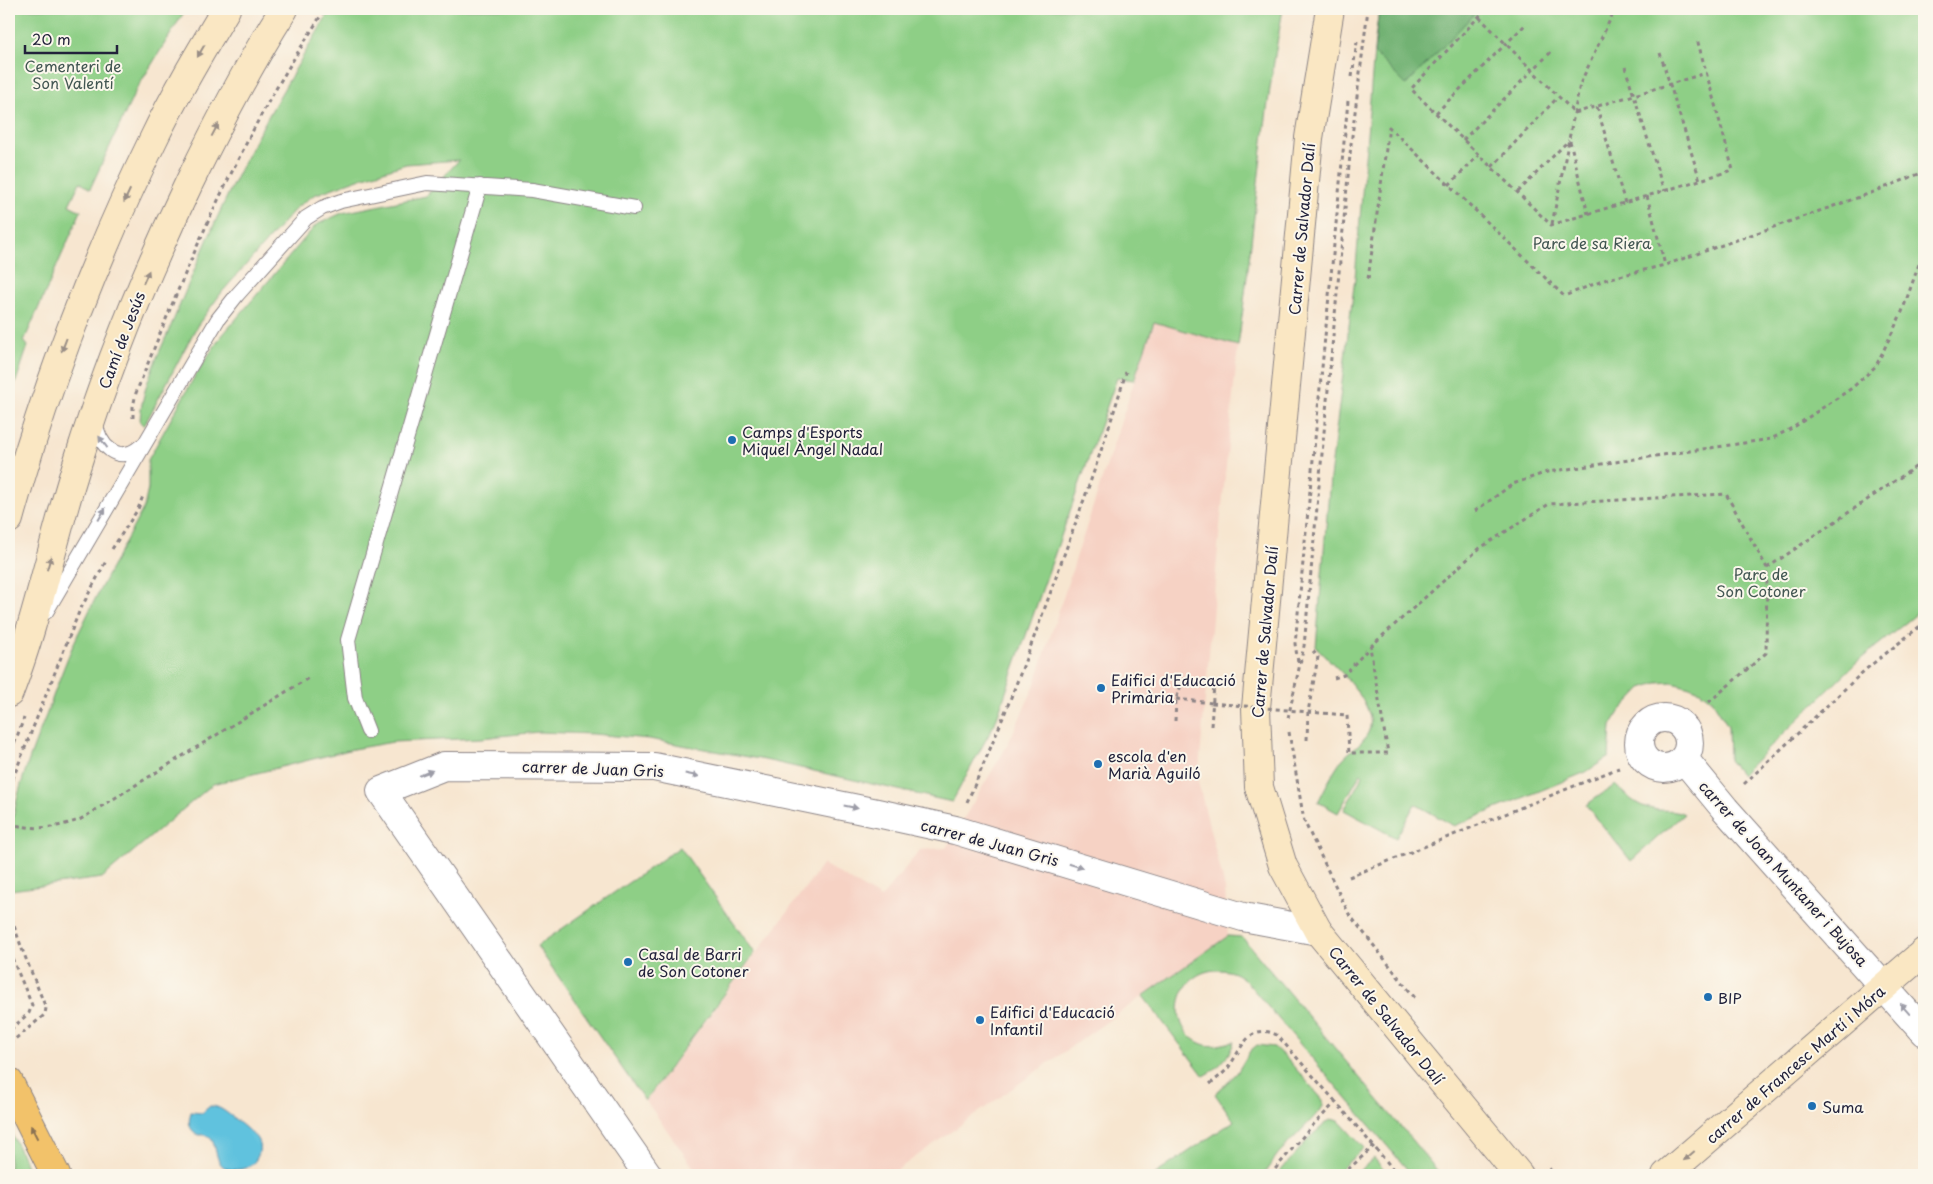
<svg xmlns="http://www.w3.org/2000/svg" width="1933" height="1184" font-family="'Playpen Sans',sans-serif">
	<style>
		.built { fill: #f6d2c4 }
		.green { fill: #8ecf86; stroke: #587860 }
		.forest { fill: #72b273; stroke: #4a6a57 }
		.water { fill: #60c2de; stroke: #41728c }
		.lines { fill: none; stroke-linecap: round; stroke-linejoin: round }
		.lane-casing { stroke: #8c8486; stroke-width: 16 }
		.street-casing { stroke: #8c8486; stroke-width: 30 }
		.secondary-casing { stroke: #8c8486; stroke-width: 30 }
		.highway-casing { stroke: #8c8486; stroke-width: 30 }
		.path { stroke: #8c8486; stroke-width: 3; stroke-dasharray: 4 4; stroke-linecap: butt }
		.lane { stroke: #fff; stroke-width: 14 }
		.street { stroke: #fff; stroke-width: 28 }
		.secondary { stroke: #fae7c3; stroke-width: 28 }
		.highway { stroke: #f2c26a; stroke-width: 28 }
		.path-bridge { stroke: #8c8486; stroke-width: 3; stroke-dasharray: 4 4; stroke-linecap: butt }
		.oneway { fill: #998e86 }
		.oneway2 { fill: #9c9ca7 }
		.oneway3 { fill: #8a7252 }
		.poi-dot { fill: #1f6fb2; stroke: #fbf7ec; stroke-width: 2 }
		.labels { text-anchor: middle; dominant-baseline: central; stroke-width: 4; stroke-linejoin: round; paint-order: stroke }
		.park-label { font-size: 15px; fill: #425652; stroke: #fbf7ec }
		.street-label { font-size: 15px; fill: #22223b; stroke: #fbf7ec }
		.poi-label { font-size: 15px; fill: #22223b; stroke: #fbf7ec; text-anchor: start }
	</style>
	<rect width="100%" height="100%" fill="#fbf7ec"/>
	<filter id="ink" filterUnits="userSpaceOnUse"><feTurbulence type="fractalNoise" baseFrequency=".02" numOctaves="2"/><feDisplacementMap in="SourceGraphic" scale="10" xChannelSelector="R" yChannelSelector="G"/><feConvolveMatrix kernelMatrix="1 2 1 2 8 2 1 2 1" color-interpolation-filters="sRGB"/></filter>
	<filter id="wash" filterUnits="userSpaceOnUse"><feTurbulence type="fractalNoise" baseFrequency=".0096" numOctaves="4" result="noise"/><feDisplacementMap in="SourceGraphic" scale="20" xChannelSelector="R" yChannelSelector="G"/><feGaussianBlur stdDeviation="1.12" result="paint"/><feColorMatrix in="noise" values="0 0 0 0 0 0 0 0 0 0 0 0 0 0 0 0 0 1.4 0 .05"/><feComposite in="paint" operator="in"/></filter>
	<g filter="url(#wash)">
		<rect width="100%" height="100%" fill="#f7e6d0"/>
		<!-- built -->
		<path class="built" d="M1154 321 1238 346 1219 536 1198 782 1225 888 1228 936 890 1175H699L646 1101 823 864 881 898 920 850 946 848 1007 746 1033 689Z"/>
		<!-- green -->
		<path class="green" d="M9 9H186L136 90 90 189 80 182 69 205 81 211 24 341 28 346 9 402Z
			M331 9H1283C1262 120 1254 234 1238 346L1154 322 1134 380 1117 378 995 723 952 802 765 760 649 739 593 734 538 732 481 738 393 742 353 749 213 784 102 878 11 890C3 825 23 773 47 713 58 683 69 651 84 622 102 583 124 545 144 507L148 489V460L196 374 220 338 316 225 342 213 426 196 459 160 406 164 361 178 314 195 297 207 222 292 197 326 144 426 140 422C141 385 162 348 176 314 198 261 220 208 246 158 272 107 302 58 331 9Z
			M1379 9H1924V608L1857 662 1741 775 1729 760 1728 726 1712 700 1700 691 1687 686 1672 682 1657 683 1642 688 1619 712 1611 726 1609 757 1586 772 1454 826 1415 804 1396 838 1344 810 1363 775 1361 773 1338 813 1318 802C1325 788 1332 774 1341 761 1349 751 1362 744 1368 733 1382 707 1333 664 1316 647L1330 478 1355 278 1375 39Z
			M1615 785C1627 796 1636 806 1653 809 1664 812 1674 808 1684 814L1631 861 1586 805Z
			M680 847 755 953 645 1101 537 946Z
			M1228 936 1242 937 1441 1175H1412L1246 981C1238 973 1229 970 1218 970 1176 970 1165 1027 1200 1043 1212 1049 1223 1043 1234 1042 1229 1057 1218 1069 1204 1076L1143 996Z
			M1257 1045 1274 1047 1288 1060 1323 1100V1106L1320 1111 1278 1154 1263 1175H1154L1234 1121 1215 1094 1237 1073 1250 1051Z
			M1331 1119 1339 1121 1364 1148 1334 1175H1277L1311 1136Z
			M9 1128 31 1175H9Z
			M1374 1158 1388 1175H1355Z"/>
		<!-- forest -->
		<path class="forest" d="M1379 9H1479L1406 85 1374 53Z"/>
		<!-- water -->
		<path class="water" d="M210 1106C214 1106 218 1107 221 1109 226 1111 255 1135 257 1139 264 1151 255 1167 242 1169 203 1176 227 1131 198 1135 188 1128 188 1123 191 1112L202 1113Z"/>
	</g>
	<g filter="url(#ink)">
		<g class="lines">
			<defs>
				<path id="lane" d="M95 421C99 446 118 466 141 446
					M46 612 218 319 237 295 306 218 322 208 341 201 427 183 532 190 634 208
					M368 731 355 698 348 640 480 186"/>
				<path id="street" d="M1639 743a25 25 0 1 1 50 0a25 25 0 1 1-50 0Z
					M1684 759 1725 809 1924 1032
					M648 1175 381 791 444 766 654 767 877 813 955 830 1243 917 1318 931"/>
				<path id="secondary" d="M1330 9 1309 138 1256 708 1259 787 1283 866 1318 931 1519 1175
					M9 519C45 388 94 260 154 138 175 94 201 51 226 9
					M9 693C38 618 53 538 78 461 108 365 146 272 190 181 219 122 249 64 284 9
					M1666 1175 1924 952"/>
				<path id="highway" d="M9 1082 56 1175"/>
			</defs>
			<!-- lane casing -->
			<use href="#lane" class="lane-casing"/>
			<!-- street casing -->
			<use href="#street" class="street-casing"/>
			<!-- secondary casing -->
			<use href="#secondary" class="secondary-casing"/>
			<!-- highway casing -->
			<use href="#highway" class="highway-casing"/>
			<!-- path -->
			<path class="path" d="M1486 9 1411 89 1551 225 1733 170 1697 39
				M1479 17 1575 113 1706 73
				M1660 53 1700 180
				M1625 67 1664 191
				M1352 77 1357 42
				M1597 107 1625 203
				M1436 113 1527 23
				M1463 140 1551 52
				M1570 141 1588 214
				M1492 167 1558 97
				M1449 185 1479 155
				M1518 192 1569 140
				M1647 196 1665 265
				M1552 224 1580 84 1615 9
				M1368 279 1389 127 1564 296 1607 279 1665 265 1871 193 1924 172
				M133 418V407L136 393C169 311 202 229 243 150 267 101 296 55 325 9
				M1475 511 1513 484 1547 472 1771 439 1794 427 1852 388 1876 366 1902 312 1924 250
				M112 549 138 509 143 496
				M1767 568 1924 461
				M1298 662 1295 644 1348 101
				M1334 678 1344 675 1370 647
				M1176 699 1212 703
				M1308 712 1347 715 1349 753H1388L1370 647 1480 548 1549 504 1726 494 1767 568 1766 653 1709 702
				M1288 718 1304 646 1351 144 1368 9
				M1175 721 1176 699 1184 677
				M1211 726 1214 684
				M1289 732 1304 821 1349 914 1415 998
				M1307 740 1308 712 1318 657 1313 651
				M9 758 24 718
				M1744 784 1865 670 1924 623
				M9 795 13 778 79 612 106 561
				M967 802C1004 720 1035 636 1065 552 1087 492 1108 433 1126 372
				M9 824C37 830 54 829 81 819L310 677
				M1349 877 1619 768
				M9 911 22 949 46 1008 45 1014 42 1017 9 1044
				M9 951 32 1005 29 1013 9 1031
				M1210 1084C1216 1079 1223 1074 1228 1068 1241 1051 1248 1021 1277 1035L1336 1102
				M1549 1168 1554 1175
				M1270 1175 1311 1127 1336 1102 1398 1175
				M1342 1175 1374 1146"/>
			<!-- lane -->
			<use href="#lane" class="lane"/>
			<!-- street -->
			<use href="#street" class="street"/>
			<!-- secondary -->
			<use href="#secondary" class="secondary"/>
			<!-- highway -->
			<use href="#highway" class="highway"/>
			<!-- path-bridge -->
			<path class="path-bridge" d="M1212 703 1308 712"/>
		</g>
		<!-- one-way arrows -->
		<defs><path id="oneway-solid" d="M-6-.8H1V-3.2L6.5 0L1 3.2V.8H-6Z" transform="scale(1.25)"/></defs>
		<g class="oneway">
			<use href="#oneway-solid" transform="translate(201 51) rotate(120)"/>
			<use href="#oneway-solid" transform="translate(215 130) rotate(-62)"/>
			<use href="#oneway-solid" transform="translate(127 196) rotate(115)"/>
			<use href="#oneway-solid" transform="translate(146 277) rotate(-66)"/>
			<use href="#oneway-solid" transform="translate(64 345) rotate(111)"/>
			<use href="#oneway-solid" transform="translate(49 563) rotate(-74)"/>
			<use href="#oneway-solid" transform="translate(1689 1156) rotate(139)"/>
		</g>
		<g class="oneway2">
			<use href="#oneway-solid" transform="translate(103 442) rotate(-126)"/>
			<use href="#oneway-solid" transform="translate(102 514) rotate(-60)"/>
			<use href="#oneway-solid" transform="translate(426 773) rotate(-22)"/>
			<use href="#oneway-solid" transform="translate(692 775) rotate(12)"/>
			<use href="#oneway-solid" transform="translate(851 807) rotate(12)"/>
			<use href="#oneway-solid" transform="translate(1076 866) rotate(17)"/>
			<use href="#oneway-solid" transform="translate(1905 1009) rotate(-131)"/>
		</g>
		<use class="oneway3" href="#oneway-solid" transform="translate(34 1132) rotate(-117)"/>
	</g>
	<!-- markers -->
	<g class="poi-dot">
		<circle cx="732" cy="440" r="5"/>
		<circle cx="1101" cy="688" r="5"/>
		<circle cx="1098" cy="764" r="5"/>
		<circle cx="628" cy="962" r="5"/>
		<circle cx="1708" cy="997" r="5"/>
		<circle cx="980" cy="1020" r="5"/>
		<circle cx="1812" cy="1106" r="5"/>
	</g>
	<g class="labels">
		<!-- park labels -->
		<g class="park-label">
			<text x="73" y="65">Cementeri de<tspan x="73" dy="17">Son Valentí</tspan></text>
			<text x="1592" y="242">Parc de sa Riera</text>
			<text x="1761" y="573">Parc de<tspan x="1761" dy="17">Son Cotoner</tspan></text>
		</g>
		<!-- street labels -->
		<g class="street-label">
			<text transform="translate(1301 229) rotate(-85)">Carrer de Salvador Dalí</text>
			<text transform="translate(121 340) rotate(-69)">Camí de Jesús</text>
			<text transform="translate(1264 632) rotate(-85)">Carrer de Salvador Dalí</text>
			<text transform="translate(593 768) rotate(2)">carrer de Juan Gris</text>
			<text transform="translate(990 842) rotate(15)">carrer de Juan Gris</text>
			<text transform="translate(1784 873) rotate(48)">carrer de Joan Muntaner i Bujosa</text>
			<text transform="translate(1387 1015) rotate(51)">Carrer de Salvador Dalí</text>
			<text transform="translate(1795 1064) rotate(-41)">carrer de Francesc Martí i Móra</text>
		</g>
		<!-- poi labels -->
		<g class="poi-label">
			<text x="742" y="431">Camps d'Esports<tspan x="742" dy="17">Miquel Àngel Nadal</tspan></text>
			<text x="1111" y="679">Edifici d'Educació<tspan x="1111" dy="17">Primària</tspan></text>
			<text x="1108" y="755">escola d'en<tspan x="1108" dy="17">Marià Aguiló</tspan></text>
			<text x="638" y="953">Casal de Barri<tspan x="638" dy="17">de Son Cotoner</tspan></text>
			<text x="1718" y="997">BIP</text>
			<text x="990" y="1011">Edifici d'Educació<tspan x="990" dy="17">Infantil</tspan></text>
			<text x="1822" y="1106">Suma</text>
		</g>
	</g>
	<!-- margin -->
	<rect width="1933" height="1184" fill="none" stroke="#fbf7ec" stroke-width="30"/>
	<!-- scale -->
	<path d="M25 45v8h92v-8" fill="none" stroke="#22223b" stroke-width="2.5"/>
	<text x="32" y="45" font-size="15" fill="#22223b" stroke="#fbf7ec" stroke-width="4" paint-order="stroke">20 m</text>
</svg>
